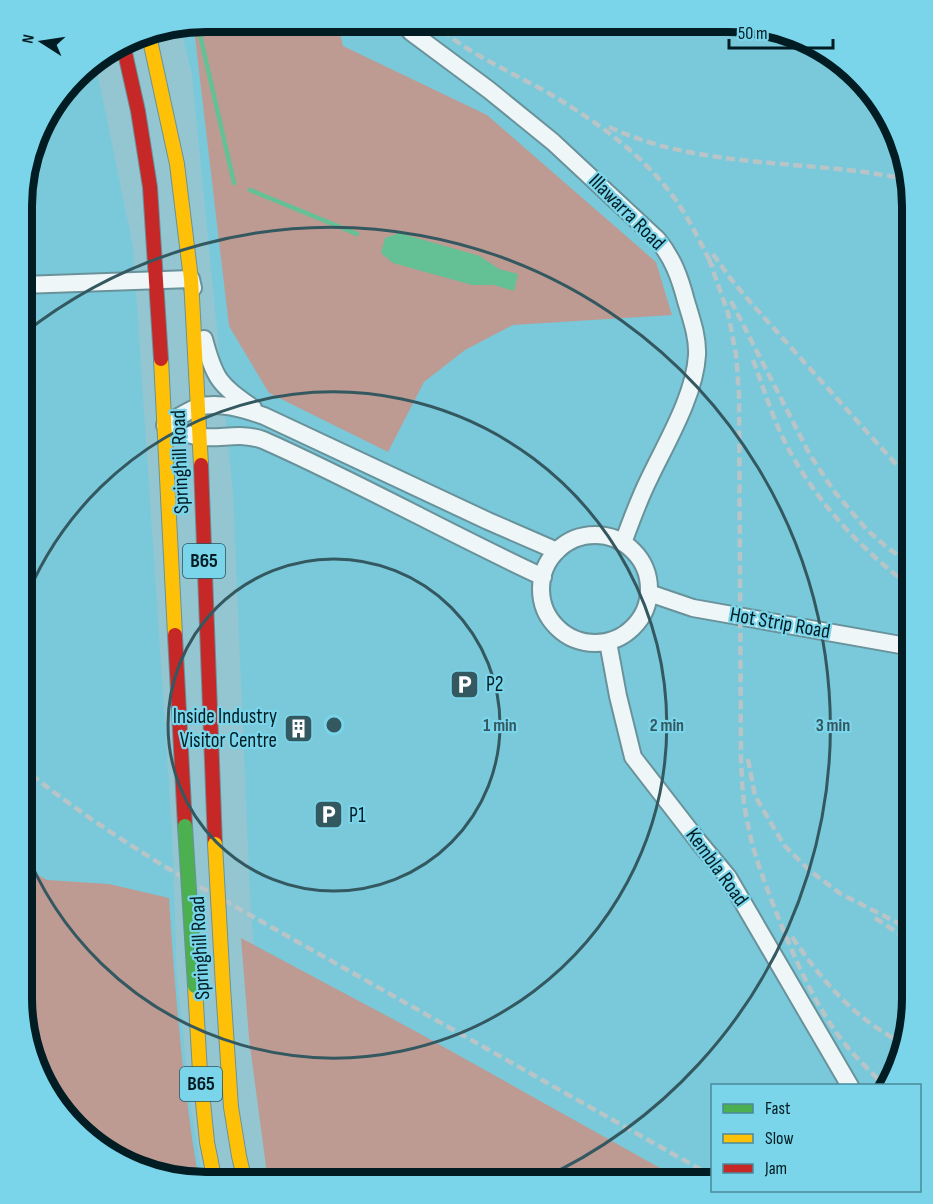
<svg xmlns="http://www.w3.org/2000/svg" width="933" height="1204" font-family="'Sofia Sans Condensed',sans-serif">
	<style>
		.built { fill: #79c9da }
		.green { fill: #bd9b93 }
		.water { fill: #64c095 }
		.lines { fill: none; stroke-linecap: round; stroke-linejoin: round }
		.stream { stroke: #64c095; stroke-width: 4.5 }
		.street-casing { stroke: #69929b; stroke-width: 20 }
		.slow-casing { stroke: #69929b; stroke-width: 16 }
		.jam-casing { stroke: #69929b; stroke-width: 16 }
		.street { stroke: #eff6f8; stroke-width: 16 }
		.slow { stroke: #ffc107; stroke-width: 14 }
		.jam { stroke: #c62828; stroke-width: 14 }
		.rail { stroke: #b7c5c8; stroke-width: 4.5; stroke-dasharray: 9 4.5; stroke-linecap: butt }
		.fast-bridge-casing { stroke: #69929b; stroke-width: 16; stroke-linecap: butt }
		.slow-bridge-casing { stroke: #69929b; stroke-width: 16; stroke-linecap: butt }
		.fast-bridge { stroke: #4caf50; stroke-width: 14 }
		.slow-bridge { stroke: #ffc107; stroke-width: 14 }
		.ring { fill: none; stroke: #345860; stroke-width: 3 }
		.labels { text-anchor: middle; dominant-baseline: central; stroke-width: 4.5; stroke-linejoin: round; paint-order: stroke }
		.shield { fill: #7bd5ea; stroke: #26545f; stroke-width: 1.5 }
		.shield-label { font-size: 20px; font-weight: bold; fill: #011d23 }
		.street-label { font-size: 21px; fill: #011d23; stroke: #7bd5ea }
		.poi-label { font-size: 21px; fill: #011d23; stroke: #7bd5ea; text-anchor: start }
		.rim { fill: none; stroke: #011d23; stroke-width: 8 }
		.centre { fill: #345860; stroke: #7bd5ea; stroke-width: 3 }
		.ring-label { font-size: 18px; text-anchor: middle; font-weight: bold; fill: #345860; stroke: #7bd5ea; stroke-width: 4.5; stroke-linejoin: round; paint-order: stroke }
	</style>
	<rect width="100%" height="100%" fill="#94c6d1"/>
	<!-- built -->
	<path class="built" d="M206 21 752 23 830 52 893 124 912 205V1011L886 1085 712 1086V1183L272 1182 250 896 233 493 192 75 180 25Z
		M95 61 133 247 172 830 177 977 191 1108 203 1182 182 1181 103 1152 40 1080 21 999 23 181 46 114 84 67Z"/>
	<!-- green -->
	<path class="green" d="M206 21H337L343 46 487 115 656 262 672 315 513 325 465 350 424 382 388 452 269 393 229 326 195 37 192 23Z
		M21 865 47 880 109 884 169 898C175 993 183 1088 199 1182L182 1181 103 1152 40 1080 21 999Z
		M241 938 417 1032 687 1183 268 1182 249 1038Z"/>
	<!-- water -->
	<path class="water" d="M399 233 480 256 499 269 518 274 514 291 494 285H472L393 263 381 253 385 238Z"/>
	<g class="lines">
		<!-- stream -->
		<path class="stream" d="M197 22 234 183
			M250 190 357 234"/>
		<defs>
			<path id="street" d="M402 22 411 32 489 90 553 142 657 239C673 258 680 278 686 301 691 318 698 337 697 355 695 395 666 443 649 479 639 499 631 521 623 543
				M22 285 191 279 193 288
				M204 339C215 380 219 384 253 408
				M165 425C175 419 187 411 198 407 219 401 244 409 264 416L488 521 557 551
				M165 425C176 429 189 436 201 437 223 439 241 432 263 440 358 482 448 533 543 577
				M541 589a54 54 0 1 1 108 0a54 54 0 1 1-108 0Z
				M649 593 693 608 912 647
				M608 642 618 696 633 757 698 841 728 877 850 1086"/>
			<path id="slow" d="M148 31 177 164 191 279 201 465
				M161 359 175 635
				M195 986 200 1072 207 1142 215 1182
				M223 987 231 1107 239 1156 245 1182"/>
			<path id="jam" d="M123 44 138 111 150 187 161 359
				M201 465 215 844
				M175 635 185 826"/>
		</defs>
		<!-- street casing -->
		<use href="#street" class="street-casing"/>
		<!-- slow casing -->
		<use href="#slow" class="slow-casing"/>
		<!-- jam casing -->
		<use href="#jam" class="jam-casing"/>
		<!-- street -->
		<use href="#street" class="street"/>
		<!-- slow -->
		<use href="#slow" class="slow"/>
		<!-- jam -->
		<use href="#jam" class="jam"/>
		<!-- rail -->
		<path class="rail" d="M432 22C444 31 455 41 468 49 497 67 528 81 557 98 601 125 644 156 675 199 690 220 701 244 713 267
			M609 127C687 163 773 161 856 171 873 173 889 176 906 179
			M713 254 730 278 751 303 912 482
			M709 259 728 313 736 354 739 393 741 761C742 783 743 804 748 825 753 852 763 878 773 904 791 950 811 999 841 1039 854 1056 870 1071 885 1086
			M731 301 810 455 834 491 867 530 889 549 912 564
			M753 360C763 386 771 413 783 438 811 496 860 550 912 587
			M748 759 755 796 784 845 809 870 841 894 912 930
			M21 766C69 806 121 840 174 872L712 1176
			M875 918 912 942
			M792 937C822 980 853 1018 901 1042"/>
		<defs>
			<path id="fast-bridge" d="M185 826 195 986"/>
			<path id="slow-bridge" d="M215 844 223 987"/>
		</defs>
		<!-- fast-bridge casing -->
		<use href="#fast-bridge" class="fast-bridge-casing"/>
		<!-- slow-bridge casing -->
		<use href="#slow-bridge" class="slow-bridge-casing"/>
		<!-- fast-bridge -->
		<use href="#fast-bridge" class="fast-bridge"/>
		<!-- slow-bridge -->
		<use href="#slow-bridge" class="slow-bridge"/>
	</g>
	<!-- distance rings -->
	<g class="ring">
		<circle cx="334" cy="725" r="166"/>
		<path d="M22 608A333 333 0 1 1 22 842"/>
		<path d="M23 334A499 499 0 1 1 537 1181"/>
	</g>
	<!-- icons -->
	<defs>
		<symbol id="parking-square" viewBox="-11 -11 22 22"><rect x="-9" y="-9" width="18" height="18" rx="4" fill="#345860" stroke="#7bd5ea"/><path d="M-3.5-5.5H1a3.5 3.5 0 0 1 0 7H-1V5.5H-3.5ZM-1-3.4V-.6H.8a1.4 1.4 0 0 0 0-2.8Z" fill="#fff"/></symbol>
		<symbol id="building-square" viewBox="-11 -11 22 22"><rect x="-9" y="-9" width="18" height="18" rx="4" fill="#345860" stroke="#7bd5ea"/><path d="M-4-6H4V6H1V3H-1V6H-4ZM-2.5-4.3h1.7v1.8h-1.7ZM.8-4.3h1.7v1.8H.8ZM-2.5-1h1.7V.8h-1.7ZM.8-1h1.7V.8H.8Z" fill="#fff"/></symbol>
	</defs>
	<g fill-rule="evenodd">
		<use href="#parking-square" x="448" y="668" width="33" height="33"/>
		<use href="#building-square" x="282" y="712" width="33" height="33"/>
		<use href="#parking-square" x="312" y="798" width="33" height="33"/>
	</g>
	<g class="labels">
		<!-- shield labels -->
		<g class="shield">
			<rect x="183" y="544" width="42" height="34" rx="4.5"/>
			<rect x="180" y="1067" width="42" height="34" rx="4.5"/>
		</g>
		<g class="shield-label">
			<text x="204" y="561">B65</text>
			<text x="201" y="1084">B65</text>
		</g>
		<!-- street labels -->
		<g class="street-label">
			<text transform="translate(627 212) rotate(45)">Illawarra Road</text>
			<text transform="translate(180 462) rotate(-92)">Springhill Road</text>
			<text transform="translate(780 623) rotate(10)">Hot Strip Road</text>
			<text transform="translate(717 867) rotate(54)">Kembla Road</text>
			<text transform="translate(200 948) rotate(-93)">Springhill Road</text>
		</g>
		<!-- poi labels -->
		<g class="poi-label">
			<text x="486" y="684">P2</text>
			<text x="277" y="716" text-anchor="end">Inside Industry<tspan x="277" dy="24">Visitor Centre</tspan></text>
			<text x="349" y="815">P1</text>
		</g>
	</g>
	<!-- crop -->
	<path d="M0 0H933V1204H0ZM206 32H728A174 174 0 0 1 902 206V998A174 174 0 0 1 728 1172H206A174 174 0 0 1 32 998V206A174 174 0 0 1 206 32Z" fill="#7bd5ea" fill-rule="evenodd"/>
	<path class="rim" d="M206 32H728A174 174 0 0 1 902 206V998A174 174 0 0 1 728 1172H206A174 174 0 0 1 32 998V206A174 174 0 0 1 206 32Z"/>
	<circle cx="334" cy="725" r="9" class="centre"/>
	<g class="ring-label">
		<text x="500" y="731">1 min</text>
		<text x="667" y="731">2 min</text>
		<text x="833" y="731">3 min</text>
	</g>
	<!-- legend -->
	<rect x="711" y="1084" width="210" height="108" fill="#7bd5ea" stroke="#4a8b9a" stroke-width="1.5"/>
	<rect x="723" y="1104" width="30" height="9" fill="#4caf50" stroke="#4a8b9a" stroke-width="1.5"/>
	<text x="765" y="1114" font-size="18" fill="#011d23">Fast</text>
	<rect x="723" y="1134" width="30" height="9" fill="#ffc107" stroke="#4a8b9a" stroke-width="1.5"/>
	<text x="765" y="1144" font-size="18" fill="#011d23">Slow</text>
	<rect x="723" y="1164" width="30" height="9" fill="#c62828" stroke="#4a8b9a" stroke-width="1.5"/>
	<text x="765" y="1174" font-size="18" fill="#011d23">Jam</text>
	<!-- north arrow -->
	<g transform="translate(42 42) rotate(282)" stroke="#7bd5ea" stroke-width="4.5" paint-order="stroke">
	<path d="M0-4.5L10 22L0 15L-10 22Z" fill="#011d23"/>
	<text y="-9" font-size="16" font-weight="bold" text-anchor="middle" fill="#011d23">N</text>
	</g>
	<!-- scale -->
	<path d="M729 39v9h104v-9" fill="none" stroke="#011d23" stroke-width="3"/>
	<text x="738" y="39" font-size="18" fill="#011d23" stroke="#7bd5ea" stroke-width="4.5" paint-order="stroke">50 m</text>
</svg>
